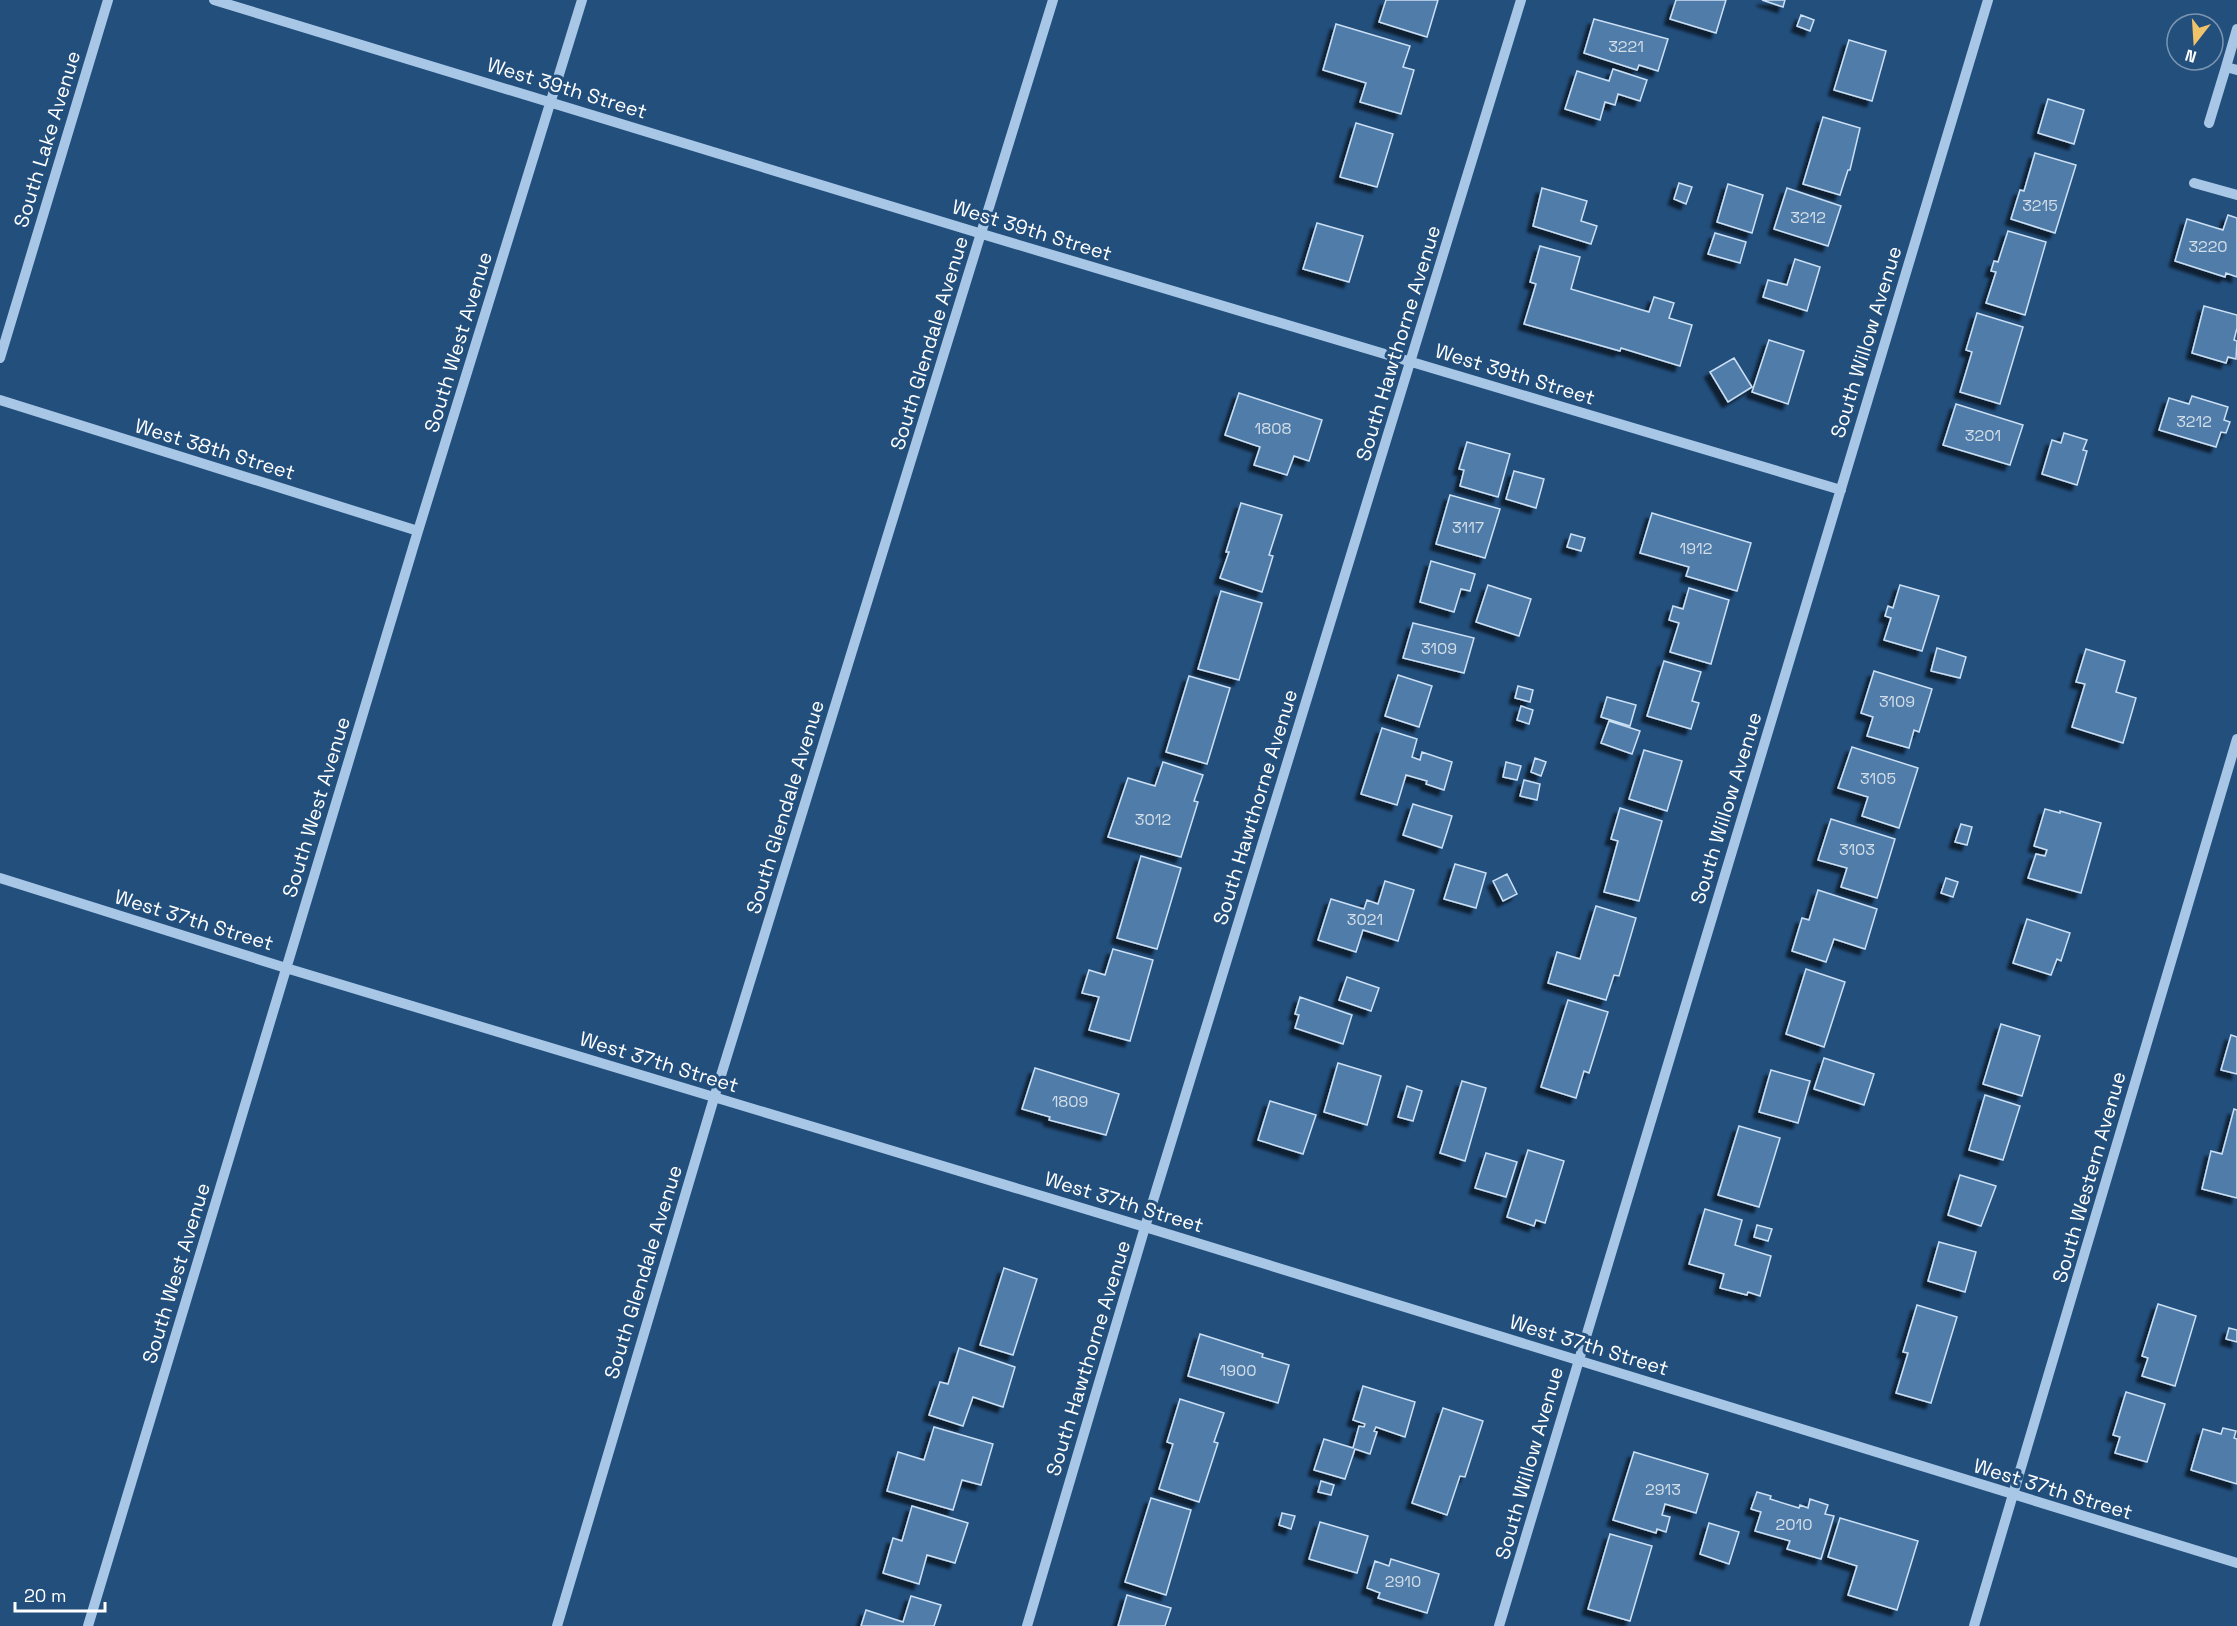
<svg xmlns="http://www.w3.org/2000/svg" width="2237" height="1626" font-family="'Space Grotesk',sans-serif">
	<style>
		.building { fill: #507ca8; stroke: #cbe0f5; stroke-width: 1.5; filter: url(#shadow) }
		.lines { fill: none; stroke-linecap: round; stroke-linejoin: round }
		.minor { stroke: #a8c7e6; stroke-width: 10 }
		.labels { text-anchor: middle; dominant-baseline: central; stroke-width: 6; stroke-linejoin: round; paint-order: stroke }
		.number-label { font-size: 16px; fill: #d3dee9 }
		.street-label { font-size: 20px; fill: #fff; stroke: #234f7d }
	</style>
	<defs>
		<filter id="shadow"><feDropShadow dx="-5.5" dy="5.5" stdDeviation="1.5" flood-color="#0009"/></filter>
	</defs>
	<rect width="100%" height="100%" fill="#234f7d"/>
	<!-- building -->
	<path class="building" d="M1386 0H1438L1427 37 1379 22Z
		M1676 0H1726L1716 33 1670 19Z
		M1762 0H1785L1783 7Z
		M1801 15 1814 20 1810 31 1797 26Z
		M1594 19 1668 39 1658 71 1639 65 1637 70 1584 53Z
		M1336 24 1410 46 1403 67 1414 70 1401 114 1360 102 1366 83 1323 70Z
		M1849 40 1886 51 1872 101 1834 90Z
		M1613 69 1647 80 1640 101 1618 94 1615 105 1605 102 1600 120 1565 109 1577 71 1609 81Z
		M2048 99 2084 110 2074 144 2038 133Z
		M1823 117 1860 128 1850 170H1848L1840 195 1803 184Z
		M1356 123 1393 134 1377 187 1340 177Z
		M2035 153 2076 165 2055 233 2011 219 2020 190 2024 191Z
		M1679 183 1692 187 1686 204 1674 199Z
		M1728 184 1763 195 1752 233 1717 222Z
		M1542 188 1587 201 1581 221 1597 226 1591 244 1533 226Z
		M1787 188 1841 206 1828 246 1774 229Z
		M2228 215 2237 218V277L2226 273 2225 277 2175 261 2187 219 2223 230Z
		M1317 223 1363 236 1349 282 1303 269Z
		M2008 231 2046 242 2025 315 1986 303 1996 272 1991 271 1994 261 1998 262Z
		M1715 233 1746 242 1740 263 1708 254Z
		M1540 246 1580 257 1571 289 1649 312 1654 297 1674 303 1669 318 1692 325 1680 366 1621 348 1620 351 1524 324 1536 284 1530 282Z
		M1795 259 1820 267 1807 311 1763 297 1768 280 1787 285Z
		M2204 306 2237 315V328L2234 340 2237 341 2236 359 2228 357 2226 363 2192 353Z
		M1977 313 2023 327 2000 404 1960 392 1972 352 1966 350Z
		M1769 340 1804 351 1788 404 1752 392Z
		M1734 358 1752 387 1728 402 1710 372Z
		M1239 393 1322 420 1309 461 1294 456 1287 475 1254 465 1260 447 1225 435Z
		M2192 396 2228 407 2224 420 2230 422 2226 433 2221 432 2216 447 2159 430 2169 398 2189 404Z
		M1956 404 2023 425 2010 465 1943 445Z
		M2064 433 2087 440 2083 450 2087 451 2077 485 2042 474 2052 440 2061 443Z
		M1467 442 1510 454 1498 497 1460 486 1464 470 1459 469Z
		M1514 471 1544 479 1536 508 1506 499Z
		M1450 495 1500 509 1485 558 1436 544Z
		M1241 503 1282 515 1269 555 1273 556 1262 592 1220 578 1229 552H1226Z
		M1652 513 1751 543 1737 591 1686 576 1689 567 1640 553Z
		M1571 534 1585 538 1581 551 1567 547Z
		M1431 561 1475 574 1470 591 1461 589 1454 612 1420 602Z
		M1488 585 1531 599 1519 636 1476 622Z
		M1900 585 1939 596 1922 651 1884 640 1891 618 1885 616 1888 606 1893 608Z
		M1689 588 1729 600 1711 664 1670 652 1679 623 1669 620 1673 606 1683 609Z
		M1221 591 1262 603 1239 680 1198 669Z
		M1413 623 1474 638 1464 673 1403 658Z
		M1937 648 1966 657 1960 678 1931 671Z
		M2086 649 2125 661 2116 692 2136 698 2123 743 2072 727 2085 684 2076 682Z
		M1664 661 1701 672 1692 701 1699 703 1691 729 1647 716Z
		M1874 671 1932 689 1919 732 1914 730 1909 748 1867 736 1873 717 1861 713Z
		M1398 675 1432 686 1419 727 1385 716Z
		M1189 676 1230 688 1207 764 1166 752Z
		M1518 686 1533 690 1530 702 1515 698Z
		M1607 697 1636 705 1630 726 1601 717Z
		M1521 706 1533 710 1529 724 1517 720Z
		M1609 721 1640 731 1632 754 1601 743Z
		M1382 728 1417 739 1412 757 1420 760 1422 752 1452 762 1444 790 1426 784 1427 781 1406 775 1397 805 1361 794Z
		M1852 747 1918 768 1899 828 1862 816 1868 797 1838 788Z
		M1644 750 1682 761 1667 811 1629 799Z
		M1535 758 1546 762 1541 776 1531 772Z
		M1163 762 1203 775 1194 801 1198 802 1181 857 1108 837 1128 778 1155 786Z
		M1506 762 1521 766 1517 780 1503 777Z
		M1524 780 1540 784 1537 800 1520 796Z
		M1413 804 1452 816 1442 848 1403 835Z
		M1620 808 1662 821 1639 901 1604 892 1618 841 1611 839Z
		M2045 809 2060 813V811L2101 823 2081 893 2028 878 2036 854 2045 856 2047 850 2034 846Z
		M1831 819 1895 839 1877 898 1841 887 1847 868 1818 860Z
		M1961 824 1972 827 1967 845 1955 842Z
		M1141 856 1181 868 1157 949 1117 938Z
		M1455 864 1486 873 1476 908 1444 899Z
		M1507 874 1517 894 1503 901 1493 881Z
		M1946 878 1958 882 1953 897 1941 893Z
		M1385 881 1414 890 1398 941 1363 930 1356 952 1318 940 1331 899 1364 909 1367 900 1378 904Z
		M1818 890 1877 909 1865 949 1834 939 1826 962 1792 951 1802 918 1809 920Z
		M1596 906 1636 918 1619 976 1614 975 1606 1000 1548 983 1557 952 1580 959Z
		M2027 919 2070 933 2061 961 2057 959 2051 975 2013 963Z
		M1113 949 1153 960 1130 1041 1089 1030 1099 997 1082 993 1089 970 1105 975Z
		M1806 969 1845 982 1824 1047 1786 1034Z
		M1347 977 1379 988 1371 1011 1339 1000Z
		M1300 997 1352 1015 1343 1044 1295 1028 1299 1015 1295 1014Z
		M1568 1000 1608 1012 1589 1073 1584 1071 1576 1098 1541 1087Z
		M2001 1024 2040 1036 2022 1096 1983 1084Z
		M2231 1035 2237 1037V1074L2221 1070Z
		M1824 1058 1874 1074 1864 1105 1814 1089Z
		M1338 1063 1381 1076 1367 1125 1324 1112Z
		M1035 1068 1119 1094 1106 1135 1049 1120 1050 1117 1022 1109Z
		M1771 1070 1810 1081 1798 1123 1759 1112Z
		M1462 1081 1486 1088 1465 1161 1440 1153Z
		M1407 1086 1422 1091 1413 1121 1398 1117Z
		M1985 1095 2020 1106 2003 1160 1969 1150Z
		M1270 1101 1316 1115 1303 1154 1258 1140Z
		M2234 1109 2237 1110V1198L2202 1189 2211 1151 2222 1154Z
		M1739 1126 1780 1138 1759 1207 1718 1195Z
		M1528 1150 1564 1161 1545 1223 1536 1220 1534 1226 1507 1217Z
		M1486 1153 1517 1162 1506 1197 1475 1188Z
		M1960 1175 1996 1186 1981 1226 1948 1215Z
		M1705 1209 1742 1220 1735 1245 1771 1256 1760 1296 1748 1292 1747 1295 1720 1288 1724 1274 1689 1264Z
		M1757 1225 1772 1229 1768 1241 1754 1237Z
		M1939 1242 1976 1252 1965 1292 1928 1281Z
		M1004 1268 1037 1279 1013 1355 980 1345Z
		M2158 1304 2196 1316 2175 1386 2142 1376 2148 1358 2142 1356Z
		M1917 1305 1957 1317 1931 1403 1896 1393 1908 1353 1903 1352Z
		M2229 1328 2237 1330V1342L2226 1339Z
		M1200 1334 1263 1354 1262 1357 1289 1365 1278 1403 1188 1376Z
		M959 1348 1015 1367 1003 1407 973 1397 963 1426 929 1415 940 1382 948 1384Z
		M1363 1386 1415 1402 1405 1437 1376 1427 1374 1431 1377 1432 1370 1454 1355 1449 1345 1479 1314 1470 1324 1439 1353 1448 1359 1426 1364 1427 1365 1424 1353 1420Z
		M2126 1392 2165 1404 2147 1462 2115 1453 2120 1437 2113 1435Z
		M1180 1399 1224 1413 1214 1442 1218 1443 1199 1502 1159 1489 1173 1444 1167 1442Z
		M1443 1408 1483 1421 1465 1477 1460 1476 1447 1515 1412 1503Z
		M934 1427 993 1444 981 1485 962 1480 953 1510 887 1491 898 1452 924 1460Z
		M2223 1428 2236 1431 2234 1438 2237 1439V1484L2191 1470 2203 1429 2221 1434Z
		M1634 1452 1708 1474 1696 1513 1665 1504 1662 1515 1670 1517 1666 1532 1657 1529 1656 1533 1613 1520Z
		M1321 1481 1334 1485 1331 1495 1318 1492Z
		M1757 1492 1771 1496 1770 1499 1799 1508 1800 1505 1808 1508 1810 1499 1828 1505 1825 1514 1834 1516 1821 1559 1787 1549 1790 1541 1755 1531 1761 1512 1751 1509Z
		M1151 1498 1191 1510 1166 1595 1125 1582Z
		M912 1506 968 1523 955 1563 927 1555 919 1584 883 1573 893 1538 902 1541Z
		M1282 1513 1295 1516 1291 1529 1279 1525Z
		M1840 1518 1918 1541 1897 1610 1848 1595 1857 1566 1828 1557Z
		M1320 1522 1368 1536 1357 1573 1309 1559Z
		M1709 1523 1739 1532 1729 1564 1700 1554Z
		M1610 1534 1652 1546 1630 1621 1588 1609Z
		M1391 1559 1439 1574 1427 1613 1378 1598 1380 1593 1367 1588 1375 1561 1389 1566Z
		M1127 1595 1171 1608 1165 1626H1118Z
		M911 1596 941 1605 934 1626H861L866 1610 903 1622Z"/>
	<g class="lines">
		<!-- minor -->
		<path class="minor" d="M214 0 982 234 1841 490
			M2237 29 2226 67 2237 70
			M2209 123 2226 67
			M2194 183 2237 195
			M0 358 108 0
			M0 400 418 531
			M0 878 286 968 1145 1227 2237 1563
			M88 1626 418 531 582 0
			M557 1626 714 1098 1053 0
			M1027 1626 1145 1227 1521 0
			M1499 1626 1988 0
			M1974 1626 2237 739"/>
	</g>
	<g class="labels">
		<!-- number labels -->
		<g class="number-label">
			<text x="1626" y="46">3221</text>
			<text x="2040" y="205">3215</text>
			<text x="1808" y="217">3212</text>
			<text x="2208" y="246">3220</text>
			<text x="2194" y="421">3212</text>
			<text x="1273" y="428">1808</text>
			<text x="1983" y="435">3201</text>
			<text x="1468" y="527">3117</text>
			<text x="1696" y="548">1912</text>
			<text x="1439" y="648">3109</text>
			<text x="1897" y="701">3109</text>
			<text x="1878" y="778">3105</text>
			<text x="1153" y="819">3012</text>
			<text x="1857" y="849">3103</text>
			<text x="1365" y="919">3021</text>
			<text x="1070" y="1101">1809</text>
			<text x="1238" y="1370">1900</text>
			<text x="1663" y="1489">2913</text>
			<text x="1794" y="1524">2010</text>
			<text x="1403" y="1581">2910</text>
		</g>
		<!-- street labels -->
		<g class="street-label">
			<text transform="translate(567 88) rotate(17)">West 39th Street</text>
			<text transform="translate(47 139) rotate(-73)">South Lake Avenue</text>
			<text transform="translate(1032 230) rotate(17)">West 39th Street</text>
			<text transform="translate(458 342) rotate(-73)">South West Avenue</text>
			<text transform="translate(1866 342) rotate(-73)">South Willow Avenue</text>
			<text transform="translate(929 343) rotate(-73)">South Glendale Avenue</text>
			<text transform="translate(1398 343) rotate(-73)">South Hawthorne Avenue</text>
			<text transform="translate(1515 374) rotate(17)">West 39th Street</text>
			<text transform="translate(215 449) rotate(17)">West 38th Street</text>
			<text transform="translate(316 807) rotate(-73)">South West Avenue</text>
			<text transform="translate(785 807) rotate(-73)">South Glendale Avenue</text>
			<text transform="translate(1255 807) rotate(-73)">South Hawthorne Avenue</text>
			<text transform="translate(1726 808) rotate(-73)">South Willow Avenue</text>
			<text transform="translate(194 920) rotate(17)">West 37th Street</text>
			<text transform="translate(659 1062) rotate(17)">West 37th Street</text>
			<text transform="translate(2089 1177) rotate(-74)">South Western Avenue</text>
			<text transform="translate(1124 1202) rotate(17)">West 37th Street</text>
			<text transform="translate(643 1272) rotate(-73)">South Glendale Avenue</text>
			<text transform="translate(176 1273) rotate(-73)">South West Avenue</text>
			<text transform="translate(1589 1345) rotate(17)">West 37th Street</text>
			<text transform="translate(1088 1358) rotate(-73)">South Hawthorne Avenue</text>
			<text transform="translate(1529 1463) rotate(-74)">South Willow Avenue</text>
			<text transform="translate(2053 1489) rotate(17)">West 37th Street</text>
		</g>
	</g>
	<!-- north arrow -->
	<g transform="translate(2195 42) rotate(197)"><circle r="28" fill="#234f7d" stroke="#7b95b1" stroke-width="1.5"/>
	<path d="M0-4.5L10 22L0 15L-10 22Z" fill="#f0c36b"/>
	<text y="-9" font-size="16" font-weight="bold" text-anchor="middle" fill="#ffffff">N</text>
	</g>
	<!-- scale -->
	<path d="M15 1602v9h90v-9" fill="none" stroke="#ffffff" stroke-width="3"/>
	<text x="24" y="1602" font-size="18" fill="#ffffff" stroke="#234f7d" stroke-width="4.5" paint-order="stroke">20 m</text>
</svg>
